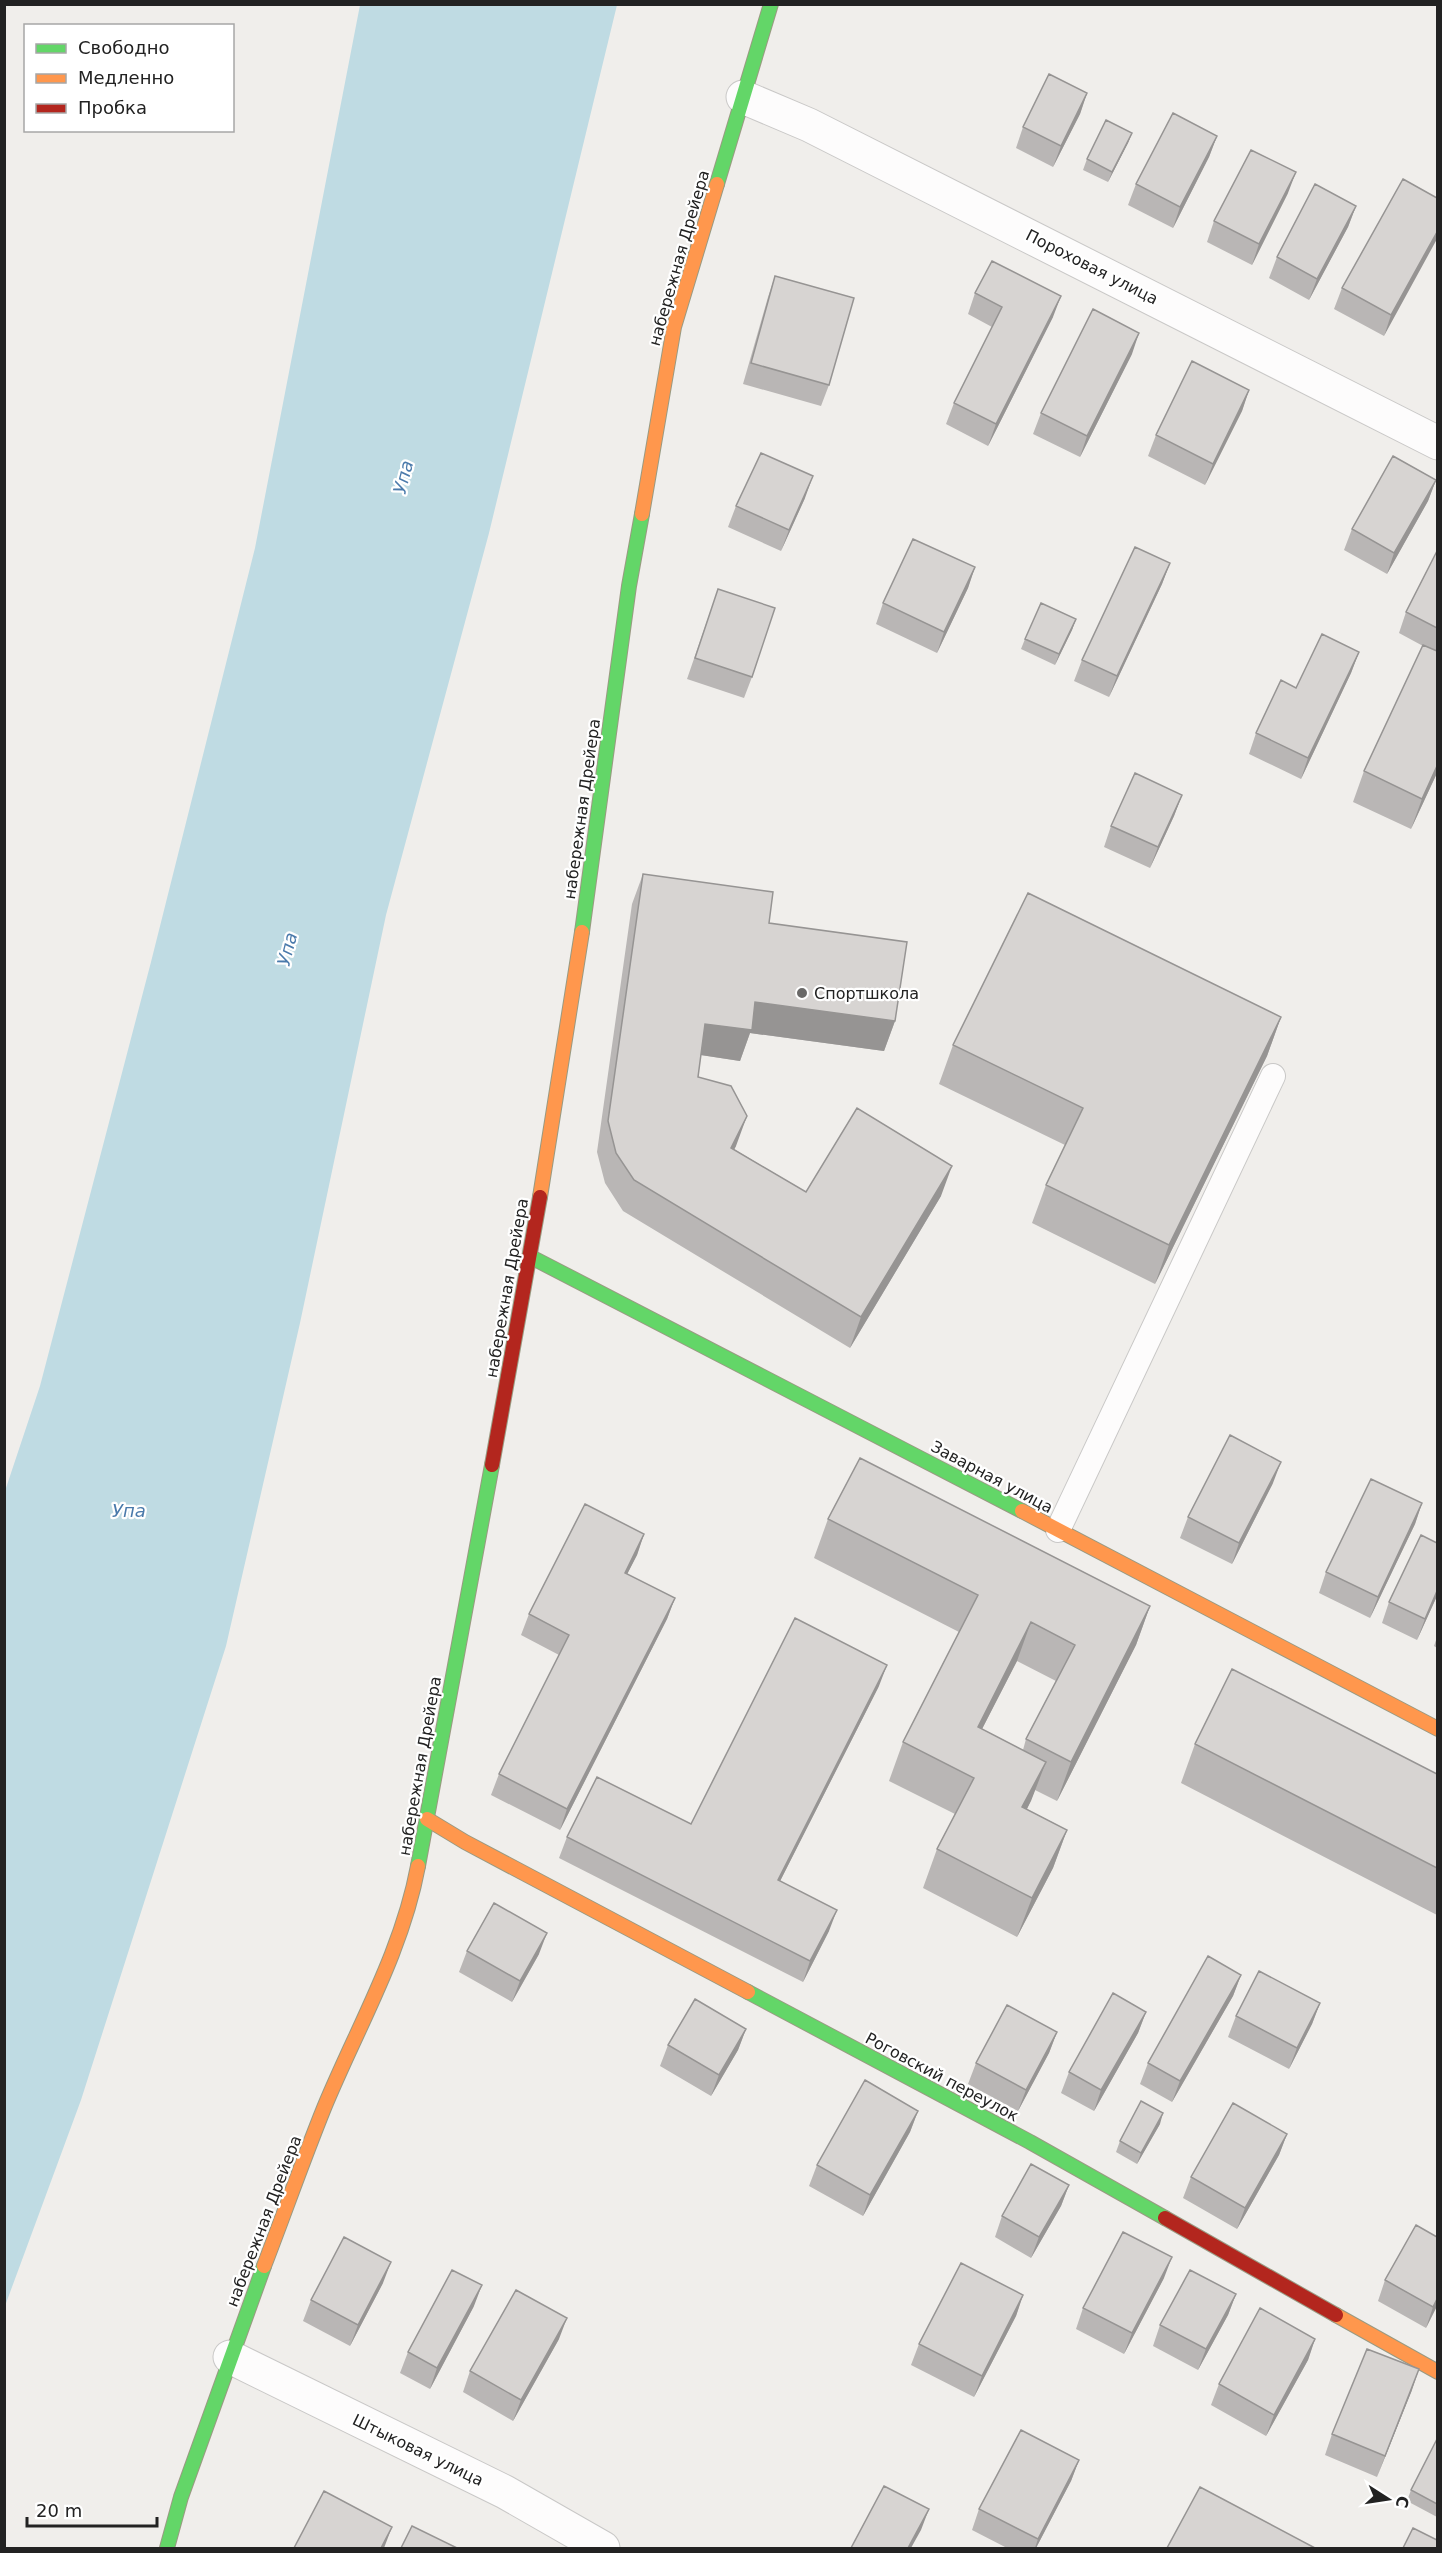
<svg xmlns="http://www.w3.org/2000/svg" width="1442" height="2553" font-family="'DejaVu Sans',sans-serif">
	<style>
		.water { fill: #bfdbe3 }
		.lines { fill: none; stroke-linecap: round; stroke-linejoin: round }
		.lane-casing { stroke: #c9c8c7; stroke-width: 26 }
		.street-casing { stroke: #c9c8c7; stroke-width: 35 }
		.fast-casing { stroke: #999a82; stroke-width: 16 }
		.slow-casing { stroke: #999a82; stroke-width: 16 }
		.jam-casing { stroke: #999a82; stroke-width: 16 }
		.lane { stroke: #fdfcfc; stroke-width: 24 }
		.street { stroke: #fdfcfc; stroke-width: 33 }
		.fast { stroke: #63d668; stroke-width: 14 }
		.slow { stroke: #ff974d; stroke-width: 14 }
		.jam { stroke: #b3261e; stroke-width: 14 }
		.wall { fill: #b9b6b5; fill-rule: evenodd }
		.shaded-wall { fill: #969493 }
		.building { fill: #d7d4d2; stroke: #969493; stroke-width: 1.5 }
		.poi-dot { fill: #6a6968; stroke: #fff; stroke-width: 2 }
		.labels { text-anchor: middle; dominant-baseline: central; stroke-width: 4.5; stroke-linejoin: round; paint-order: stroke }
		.street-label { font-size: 16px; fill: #222; stroke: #fff }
		.poi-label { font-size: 16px; fill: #222; stroke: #fff; text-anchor: start }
		.water-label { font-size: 18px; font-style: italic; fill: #4a7aab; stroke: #fff }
	</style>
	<rect width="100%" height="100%" fill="#f0eeeb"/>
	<!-- water -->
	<path class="water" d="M360 5H617L489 533 386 915 300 1323 226 1646 81 2100 5 2306V1491L40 1386 151 962 255 548Z"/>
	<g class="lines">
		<defs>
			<path id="lane" d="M1058 1530 1273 1076"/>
			<path id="street" d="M743 97 809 125 1438 443
				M230 2357 505 2492 603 2548"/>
			<path id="fast" d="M717 184 771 4
				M582 932 629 586 642 514
				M531 1257 1022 1511
				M418 1866 492 1465
				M748 1992 1030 2142 1165 2218
				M167 2548 181 2497 264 2266"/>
			<path id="slow" d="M642 514 674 327 717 184
				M540 1197 582 932
				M1022 1511 1438 1729
				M427 1819 465 1842 748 1992
				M264 2266C284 2214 303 2160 324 2108 357 2028 402 1952 418 1866
				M1336 2315 1438 2372"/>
			<path id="jam" d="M492 1465 540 1197
				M1165 2218 1336 2315"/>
		</defs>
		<!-- lane casing -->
		<use href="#lane" class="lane-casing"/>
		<!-- street casing -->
		<use href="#street" class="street-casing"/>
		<!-- fast casing -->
		<use href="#fast" class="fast-casing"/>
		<!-- slow casing -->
		<use href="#slow" class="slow-casing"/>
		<!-- jam casing -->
		<use href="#jam" class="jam-casing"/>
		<!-- lane -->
		<use href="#lane" class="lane"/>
		<!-- street -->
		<use href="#street" class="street"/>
		<!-- fast -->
		<use href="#fast" class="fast"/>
		<!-- slow -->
		<use href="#slow" class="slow"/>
		<!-- jam -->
		<use href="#jam" class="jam"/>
	</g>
	<!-- wall -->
	<path class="wall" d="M1087 93 1080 114 1053 167 1016 148 1023 127Z
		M1132 133 1128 143 1108 182 1083 170 1087 159Z
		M1217 136 1209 157 1173 228 1128 205 1136 184Z
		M1288 193 1252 265 1207 242 1214 221Z
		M1437 198 1384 336 1334 309 1342 288Z
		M1356 206 1348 227 1309 300 1269 278 1277 257Z
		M775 276 829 385 821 406 743 384 768 297Z
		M975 293 1053 317 988 446 946 424 954 403 992 327 968 314Z
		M1132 354 1080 457 1033 434 1041 413Z
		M1249 390 1242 411 1205 485 1148 456 1156 435Z
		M1436 480 1428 501 1387 574 1344 550 1352 529Z
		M805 498 781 551 728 527 736 506Z
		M1437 551V773L1411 829 1353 802 1364 771 1423 646 1399 633 1406 612Z
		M1170 563 1162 584 1109 697 1074 681 1082 660Z
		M975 567 968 588 937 653 876 624 883 603Z
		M718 589 752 677 744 698 687 679Z
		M1076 619 1072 630 1055 665 1021 649 1025 639Z
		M1359 652 1351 673 1301 779 1249 754 1256 733 1296 688Z
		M1182 795 1174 816 1150 868 1104 847 1111 826Z
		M643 874 769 923 895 1021 884 1051 750 1033 740 1061 701 1055 698 1077 736 1146 734 1149 806 1192 941 1196 850 1348 623 1211 605 1183 597 1152 632 904Z
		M1281 1017 1267 1056 1155 1284 1032 1223 1046 1185 1065 1145 939 1084 953 1045Z
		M1273 1483 1232 1564 1180 1538 1188 1517Z
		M1422 1503 1415 1524 1370 1618 1319 1593 1326 1572Z
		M828 1519 1150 1606 1136 1645 1057 1801 1035 1790 1027 1809 1067 1830 1053 1868 1017 1937 923 1888 937 1849 955 1814 889 1781 903 1742 959 1632 814 1558ZM1017 1661 1056 1681 1026 1739 1023 1750 982 1729Z
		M644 1534 637 1555 627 1574 675 1598 667 1619 560 1830 491 1795 499 1774 559 1655 521 1635 529 1614Z
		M1437 1596 1417 1640 1382 1623 1389 1602Z
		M1437 1637V1648L1434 1646Z
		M879 1686 780 1881 829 1931 803 1982 559 1858 567 1837 691 1824Z
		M1195 1744 1437 1774V1915L1181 1783Z
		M467 1951 539 1954 512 2002 459 1972Z
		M1241 1975 1233 1996 1172 2102 1140 2084 1148 2063Z
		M1320 2003 1312 2024 1289 2069 1228 2037 1236 2016Z
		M1146 2012 1138 2033 1094 2111 1061 2093 1069 2072Z
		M746 2029 738 2050 711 2096 660 2066 668 2045Z
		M1057 2032 1049 2053 1018 2111 968 2084 976 2063Z
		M918 2111 910 2132 863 2216 809 2186 817 2165Z
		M1160 2124 1137 2164 1116 2152 1120 2141Z
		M1287 2134 1279 2155 1237 2229 1183 2198 1191 2177Z
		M1069 2185 1061 2206 1031 2258 995 2237 1002 2216Z
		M1164 2278 1124 2354 1076 2329 1083 2308Z
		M1385 2280 1437 2306 1426 2328 1378 2301Z
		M383 2283 350 2346 303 2321 311 2300Z
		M1236 2294 1228 2315 1198 2370 1153 2346 1160 2325Z
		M1023 2295 1016 2316 974 2397 911 2365 919 2344Z
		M474 2306 430 2389 400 2373 408 2352Z
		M559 2339 513 2421 463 2392 470 2371Z
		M1315 2339 1308 2360 1266 2436 1211 2405 1219 2384Z
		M1412 2390 1377 2477 1325 2455 1332 2434Z
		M1437 2439V2517L1407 2501 1411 2490Z
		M1079 2460 1071 2481 1036 2548H1007L972 2530 979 2509Z"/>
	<!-- shaded-wall -->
	<path class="shaded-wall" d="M1087 93 1080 114 1053 167 1061 146Z
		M1132 133 1128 143 1108 182 1112 172Z
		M1217 136 1209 157 1173 228 1180 207Z
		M1296 172 1288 193 1252 265 1259 244Z
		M1356 206 1348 227 1309 300 1317 279Z
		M1437 232V239L1384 336 1391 315Z
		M1061 296 1053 317 988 446 996 424Z
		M1139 333 1132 354 1080 457 1087 436Z
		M1249 390 1242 411 1205 485 1213 464Z
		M813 476 805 498 781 551 789 530Z
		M1436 480 1428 501 1387 574 1394 553Z
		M1170 563 1162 584 1109 697 1117 676Z
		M975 567 968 588 937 653 944 632Z
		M1076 619 1072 630 1055 665 1059 654Z
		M1359 652 1351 673 1301 779 1308 758Z
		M1437 766V773L1411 829 1422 799Z
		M1182 795 1174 816 1150 868 1158 847Z
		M755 1002 895 1021 884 1051 750 1033 740 1061 694 1054 705 1024Z
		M1281 1017 1267 1056 1155 1284 1169 1245Z
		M747 1116 736 1146 720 1178 731 1148Z
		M952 1166 941 1196 850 1348 861 1317Z
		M1281 1462 1273 1483 1232 1564 1239 1543Z
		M1422 1503 1415 1524 1370 1618 1378 1597Z
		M644 1534 637 1555 617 1594 625 1573Z
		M1437 1591V1596L1417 1640 1425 1619Z
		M675 1598 667 1619 560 1830 567 1809Z
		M1150 1606 1136 1645 1057 1801 1071 1762Z
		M1031 1622 1017 1661 963 1766 978 1727Z
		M887 1665 879 1686 770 1901 778 1880Z
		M1046 1762 1031 1801 1008 1846 1022 1807Z
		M1067 1830 1053 1868 1017 1937 1032 1898Z
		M837 1910 829 1931 803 1982 810 1961Z
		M547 1933 539 1954 512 2002 520 1981Z
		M1241 1975 1233 1996 1172 2102 1180 2081Z
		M1320 2003 1312 2024 1289 2069 1297 2048Z
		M1146 2012 1138 2033 1094 2111 1101 2090Z
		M746 2029 738 2050 711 2096 719 2075Z
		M1057 2032 1049 2053 1018 2111 1026 2090Z
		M918 2111 910 2132 863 2216 870 2195Z
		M1163 2113 1160 2124 1137 2164 1141 2153Z
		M1287 2134 1279 2155 1237 2229 1245 2208Z
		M1069 2185 1061 2206 1031 2258 1039 2237Z
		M1172 2257 1164 2278 1124 2354 1132 2333Z
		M391 2262 383 2283 350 2346 358 2325Z
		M482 2285 474 2306 430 2389 437 2368Z
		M1236 2294 1228 2315 1198 2370 1206 2349Z
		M1023 2295 1016 2316 974 2397 982 2376Z
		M1437 2299V2306L1426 2328 1433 2307Z
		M567 2318 559 2339 513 2421 521 2400Z
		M1315 2339 1308 2360 1266 2436 1274 2415Z
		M1419 2369 1412 2390 1377 2477 1385 2456Z
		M1079 2460 1071 2481 1036 2548H1035L1038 2539Z
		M929 2509 921 2530 911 2548H908Z
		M392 2527 384 2548H381Z"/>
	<!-- building -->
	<path class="building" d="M1049 74 1087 93 1061 146 1023 127Z
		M1173 113 1217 136 1180 207 1136 184Z
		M1106 120 1132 133 1112 172 1087 159Z
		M1251 150 1296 172 1259 244 1214 221Z
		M1403 179 1437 198V232L1391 315 1342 288Z
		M1315 184 1356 206 1317 279 1277 257Z
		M992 261 1061 296 996 424 954 403 1002 307 975 293Z
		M775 276 854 298 829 385 751 363Z
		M1093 309 1139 333 1087 436 1041 413Z
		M1192 361 1249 390 1213 464 1156 435Z
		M761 453 813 476 789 530 736 506Z
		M1393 456 1436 480 1394 553 1352 529Z
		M913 539 975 567 944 632 883 603Z
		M1135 547 1170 563 1117 676 1082 660Z
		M1437 551V628L1406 612Z
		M718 589 775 608 752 677 695 658Z
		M1041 603 1076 619 1059 654 1025 639Z
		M1322 634 1359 652 1308 758 1256 733 1281 680 1296 688Z
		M1423 645 1437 651V766L1422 799 1364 771Z
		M1135 773 1182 795 1158 847 1111 826Z
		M643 874 773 892 769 923 907 942 895 1021 755 1002 752 1030 705 1024 698 1077 731 1086 747 1116 731 1148 806 1192 857 1108 952 1166 861 1317 634 1180 616 1153 608 1121Z
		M1028 893 1281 1017 1169 1245 1046 1185 1083 1108 953 1045Z
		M1230 1435 1281 1462 1239 1543 1188 1517Z
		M860 1458 1150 1606 1071 1762 1026 1739 1075 1645 1031 1622 978 1727 1046 1762 1022 1807 1067 1830 1032 1898 937 1849 974 1778 903 1742 978 1595 828 1519Z
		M1371 1479 1422 1503 1378 1597 1326 1572Z
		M585 1504 644 1534 625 1573 675 1598 567 1809 499 1774 569 1635 529 1614Z
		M1421 1535 1437 1543V1591L1425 1619 1389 1602Z
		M795 1618 887 1665 778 1880 837 1910 810 1961 567 1837 597 1777 691 1824Z
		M1232 1669 1437 1774V1868L1195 1744Z
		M494 1903 547 1933 520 1981 467 1951Z
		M1208 1956 1241 1975 1180 2081 1148 2063Z
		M1259 1971 1320 2003 1297 2048 1236 2016Z
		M1113 1993 1146 2012 1101 2090 1069 2072Z
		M695 1999 746 2029 719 2075 668 2045Z
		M1007 2005 1057 2032 1026 2090 976 2063Z
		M865 2080 918 2111 870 2195 817 2165Z
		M1141 2101 1163 2113 1141 2153 1120 2141Z
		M1233 2103 1287 2134 1245 2208 1191 2177Z
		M1031 2164 1069 2185 1039 2237 1002 2216Z
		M1416 2225 1437 2237V2299L1433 2307 1385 2280Z
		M1123 2232 1172 2257 1132 2333 1083 2308Z
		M344 2237 391 2262 358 2325 311 2300Z
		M961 2263 1023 2295 982 2376 919 2344Z
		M452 2270 482 2285 437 2368 408 2352Z
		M1190 2270 1236 2294 1206 2349 1160 2325Z
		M516 2290 567 2318 521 2400 470 2371Z
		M1260 2308 1315 2339 1274 2415 1219 2384Z
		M1367 2349 1419 2369 1385 2456 1332 2434Z
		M1021 2430 1079 2460 1038 2539 979 2509Z
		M1437 2439V2504L1411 2490Z
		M884 2486 929 2509 908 2548H851Z
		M1200 2487 1315 2548H1167Z
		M324 2491 392 2527 381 2548H294Z
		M412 2526 457 2548H401Z
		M1413 2528 1437 2540V2548H1403Z"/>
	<!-- markers -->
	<circle class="poi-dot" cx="802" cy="993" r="6"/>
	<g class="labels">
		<!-- street labels -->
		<g class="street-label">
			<text transform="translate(679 258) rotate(-74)">набережная Дрейера</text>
			<text transform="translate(1092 267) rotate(27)">Пороховая улица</text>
			<text transform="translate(582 809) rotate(-82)">набережная Дрейера</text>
			<text transform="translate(507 1288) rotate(-80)">набережная Дрейера</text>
			<text transform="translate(992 1477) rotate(28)">Заварная улица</text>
			<text transform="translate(420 1766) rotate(-80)">набережная Дрейера</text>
			<text transform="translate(942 2077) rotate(28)">Роговский переулок</text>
			<text transform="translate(264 2221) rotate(-69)">набережная Дрейера</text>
			<text transform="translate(418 2450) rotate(26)">Штыковая улица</text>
		</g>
		<!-- poi labels -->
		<g class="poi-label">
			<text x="814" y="993">Спортшкола</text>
		</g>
		<!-- water labels -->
		<g class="water-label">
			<text transform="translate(403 477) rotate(-76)">Упа</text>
			<text transform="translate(287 949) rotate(-76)">Упа</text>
			<text x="129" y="1510">Упа</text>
		</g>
	</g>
	<!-- border -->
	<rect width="1442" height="2553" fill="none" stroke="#222222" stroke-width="12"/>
	<!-- legend -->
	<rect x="24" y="24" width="210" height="108" fill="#ffffff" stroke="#a7a7a7" stroke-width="1.5"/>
	<rect x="36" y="44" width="30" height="9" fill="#63d668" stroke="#a7a7a7" stroke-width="1.5"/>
	<text x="78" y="54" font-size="18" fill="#222222">Свободно</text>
	<rect x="36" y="74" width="30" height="9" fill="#ff974d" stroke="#a7a7a7" stroke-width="1.5"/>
	<text x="78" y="84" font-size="18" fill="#222222">Медленно</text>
	<rect x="36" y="104" width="30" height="9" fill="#b3261e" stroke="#a7a7a7" stroke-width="1.5"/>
	<text x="78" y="114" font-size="18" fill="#222222">Пробка</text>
	<!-- north arrow -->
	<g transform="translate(1388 2499) rotate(102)" stroke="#ffffff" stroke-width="4.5" paint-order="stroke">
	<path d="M0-4.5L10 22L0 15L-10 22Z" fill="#222222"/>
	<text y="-9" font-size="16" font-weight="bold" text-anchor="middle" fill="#222222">С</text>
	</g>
	<!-- scale -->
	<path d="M27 2517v9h130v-9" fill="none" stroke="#222222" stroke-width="3"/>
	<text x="36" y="2517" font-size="18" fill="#222222" stroke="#ffffff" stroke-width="4.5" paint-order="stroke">20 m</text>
</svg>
